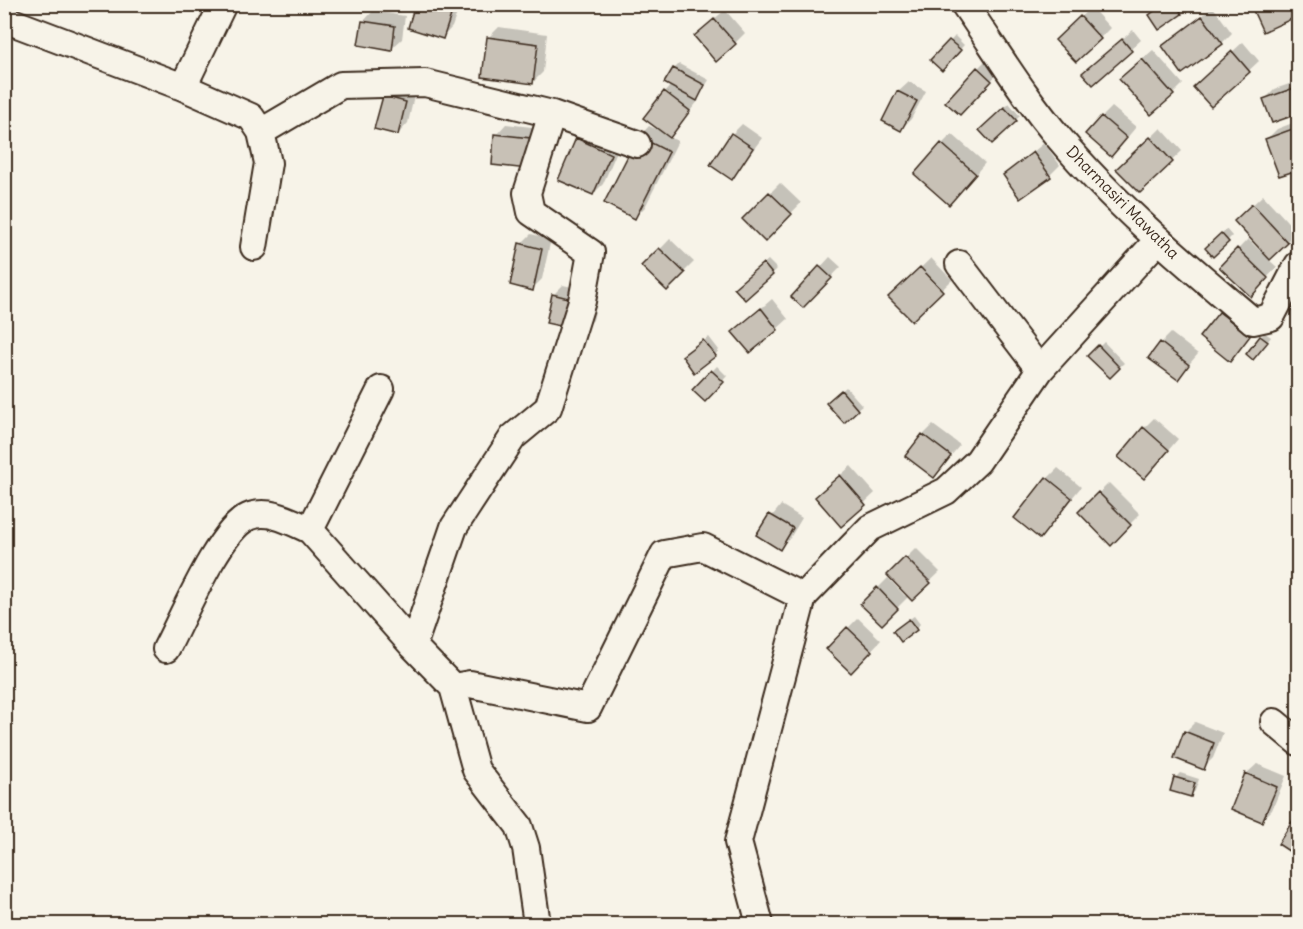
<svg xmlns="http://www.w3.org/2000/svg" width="1303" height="929" font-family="Delius,sans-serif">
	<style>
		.shadow { fill: #0003 }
		.building { fill: #c8c1b6; stroke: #3b2a1e; stroke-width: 1.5 }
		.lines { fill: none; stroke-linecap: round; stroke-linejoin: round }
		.street-casing { stroke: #3b2a1e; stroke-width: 30 }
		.street { stroke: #f7f3e8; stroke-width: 26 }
		.labels { text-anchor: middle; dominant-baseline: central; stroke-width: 6; stroke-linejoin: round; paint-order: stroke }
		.street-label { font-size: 16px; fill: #3b2a1e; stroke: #f7f3e8 }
	</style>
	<rect width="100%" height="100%" fill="#f7f3e8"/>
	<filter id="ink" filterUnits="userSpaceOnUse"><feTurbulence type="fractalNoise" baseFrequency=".0167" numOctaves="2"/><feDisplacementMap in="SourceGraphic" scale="12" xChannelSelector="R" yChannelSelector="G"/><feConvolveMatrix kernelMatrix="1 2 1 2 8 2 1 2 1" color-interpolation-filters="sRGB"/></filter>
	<g filter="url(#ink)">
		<!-- shadow -->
		<path class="shadow" d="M417 4H473L470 7 460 5 452 27 442 38 410 27Z
			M1164 4H1183L1186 8 1181 13 1151 15Z
			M1091 7 1110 28 1100 38 1067 30Z
			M1213 7 1232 33 1222 43 1164 46Z
			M725 10 745 33 735 43 706 26Z
			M373 11 405 16 402 39 391 49 363 22Z
			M499 27 547 34 543 72 532 83 489 37Z
			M1133 30 1141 40 1093 83 1094 63Z
			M955 36 964 45 942 69 933 60Z
			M1243 42 1259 61 1212 105 1205 77Z
			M1153 50 1183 84 1173 94 1131 69Z
			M988 58 1001 70 970 103 978 68Z
			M679 64 709 80 697 99 699 100 669 137 678 141 645 207 635 217 639 137 649 126 665 133V92L671 85 674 69Z
			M1298 81V112L1273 121 1265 99 1275 89Z
			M909 82 926 91 911 119 901 129 898 92Z
			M394 87 415 92 408 123 398 134 384 97Z
			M1009 103 1020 116 992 142 981 130Z
			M1112 107 1136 127 1121 145 1102 117Z
			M1298 121V168L1280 174 1267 139 1277 129Z
			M506 124 540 128 527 168 496 135Z
			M742 124 762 138 732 178V134Z
			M1161 128 1182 151 1140 191 1129 159Z
			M588 129 620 144 603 184 593 194 578 139Z
			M952 134 985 163 959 193 942 144Z
			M1044 143 1060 165 1050 175H1005Z
			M780 183 801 203 765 240 744 219Z
			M1263 195 1297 232 1268 259 1277 267 1251 295 1221 267 1248 239 1260 251 1262 250 1246 211Z
			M1226 229 1232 236 1213 255 1207 248Z
			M531 234 551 239 542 279 532 289 521 244Z
			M670 239 694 262 667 289 644 266Z
			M830 257 841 267 803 306 793 297Z
			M931 258 952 280 912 319 890 297Z
			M768 260 777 269 772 274 741 283Z
			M563 285 599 293 593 320 583 330 553 295Z
			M772 299 788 319 777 329 734 332Z
			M1230 303 1259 325 1230 360 1220 313Z
			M1171 333 1198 354 1177 378 1161 343Z
			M1265 333 1271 337 1258 354 1261 337Z
			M709 337 719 350 715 355 689 352Z
			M1104 342 1124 363 1110 376 1090 356Z
			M717 366 727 376 705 400 694 390Z
			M846 387 862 405 857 409 833 398Z
			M1154 418 1178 439 1154 467 1144 428Z
			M933 425 960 445 934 476 923 435Z
			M851 466 875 493 841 525 827 487Z
			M1058 468 1081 487 1040 537 1048 478Z
			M1109 483 1140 514 1111 543 1080 512Z
			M781 505 802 518 790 538 780 548 758 534Z
			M916 548 940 572 912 599 909 596 882 623 862 604 888 578 905 596 907 594 889 575Z
			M914 616 920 624 916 629 899 626Z
			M858 618 881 640 861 661 848 628Z
			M1195 722 1223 733 1213 758 1203 768 1185 732Z
			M1257 764 1286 776 1272 810 1262 820 1246 774Z
			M1180 773 1199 779 1195 791 1191 795 1175 778Z
			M1298 814V855L1280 843Z"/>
		<!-- building -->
		<path class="building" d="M415 4 451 15 443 39 408 28Z
			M452 4H472L470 9Z
			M1113 4H1127L1117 11Z
			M1164 4H1176L1182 14 1159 30 1149 15Z
			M1250 4H1298V16L1263 32Z
			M1080 16 1101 39 1076 62 1055 40Z
			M1202 16 1223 44 1182 74 1162 46Z
			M714 19 736 44 716 62 694 36Z
			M362 21 395 26 392 51 358 45Z
			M487 37 538 44 533 84 482 77Z
			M1122 39 1132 51 1093 85 1082 73Z
			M949 40 961 50 942 71 930 60Z
			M1232 51 1250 72 1211 107 1193 87Z
			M1142 59 1174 95 1151 115 1119 79Z
			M977 67 992 81 960 115 945 102Z
			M673 68 705 85 697 101 664 83Z
			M1294 88 1298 100V114L1272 123 1263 99Z
			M664 91 690 111 670 138 643 118Z
			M897 91 917 101 901 131 882 121Z
			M383 96 406 102 398 135 374 129Z
			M1004 107 1017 121 992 144 979 130Z
			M1101 116 1127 138 1111 157 1085 134Z
			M1298 127V170L1279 176 1265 139Z
			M731 133 753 148 732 180 710 165Z
			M494 134 531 138 528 169 492 165Z
			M638 136 669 152 635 219 604 203Z
			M1150 137 1173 162 1140 193 1116 169Z
			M576 138 611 154 593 195 558 180Z
			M941 143 976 174 949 205 914 174Z
			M1033 152 1051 177 1020 199 1003 175Z
			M769 192 792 214 765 242 742 219Z
			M1252 204 1288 243 1270 260 1234 221Z
			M1221 233 1229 242 1213 257 1205 248Z
			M519 243 542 249 533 291 510 285Z
			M659 248 685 273 667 291 641 266Z
			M1237 248 1268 278 1251 297 1219 267Z
			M763 263 773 275 745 300 734 288Z
			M819 266 832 278 803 308 791 297Z
			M920 267 943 291 912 321 888 297Z
			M552 294 589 303 583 331 546 323Z
			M761 308 778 330 750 353 732 332Z
			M1219 312 1250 336 1230 362 1199 337Z
			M1260 336 1268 342 1253 360 1246 354Z
			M703 340 716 356 694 373 682 356Z
			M1160 342 1189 365 1178 380 1148 358Z
			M1098 345 1120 368 1110 378 1087 356Z
			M711 370 724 382 705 402 692 390Z
			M841 390 858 410 844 423 826 403Z
			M1143 427 1169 450 1144 479 1118 457Z
			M922 434 951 456 934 478 905 456Z
			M840 475 866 505 841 527 815 497Z
			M1046 477 1072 498 1040 539 1014 518Z
			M1098 492 1131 525 1111 546 1078 512Z
			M769 514 793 528 780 550 756 535Z
			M905 557 931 583 912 601 887 575Z
			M877 587 898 609 882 625 860 604Z
			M909 619 917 630 901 642 893 631Z
			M847 627 872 651 851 673 826 649Z
			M1184 731 1214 743 1204 770 1174 758Z
			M1245 773 1277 787 1262 822 1231 809Z
			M1174 777 1195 783 1191 797 1170 791Z
			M1298 812V857L1278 844Z"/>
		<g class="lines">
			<defs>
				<path id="street" d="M964 4C996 50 1024 97 1060 139 1117 207 1186 264 1253 321L1271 317 1298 265
					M4 19 183 87 251 117 261 132 268 163 254 247
					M183 87 223 4
					M261 132 341 85 425 83 552 114 637 144
					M959 264 1040 370
					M381 389 310 530 413 646 453 687 476 770 519 826 526 848 537 924
					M413 646 454 527 513 437 548 408 582 301 591 253 531 212 527 193 552 114
					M166 649C182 619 219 530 248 517 269 508 292 522 310 530
					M453 687 470 684 588 708 664 554 703 547 803 597
					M1274 722 1298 742
					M760 924 738 842 803 597 870 528 946 491 978 461 1040 370 1158 240"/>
			</defs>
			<!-- street casing -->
			<use href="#street" class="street-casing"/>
			<!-- street -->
			<use href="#street" class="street"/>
		</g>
	</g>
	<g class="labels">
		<!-- street labels -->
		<g class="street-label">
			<text transform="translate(1123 202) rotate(45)">Dharmasiri Mawatha</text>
		</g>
	</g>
	<!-- margin -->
	<rect width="1303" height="929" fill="none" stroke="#f7f3e8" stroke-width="24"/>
	<rect x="12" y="12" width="1279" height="905" fill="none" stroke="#3b2a1e" stroke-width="2" filter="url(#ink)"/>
</svg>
